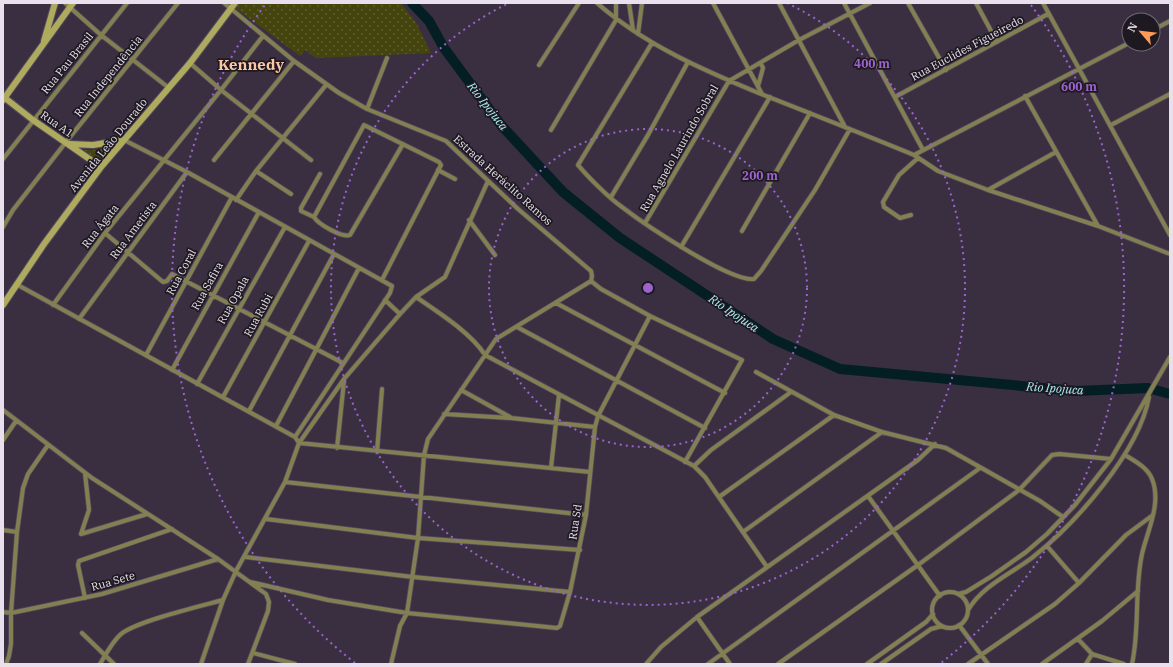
<svg xmlns="http://www.w3.org/2000/svg" width="1173" height="667" font-family="'IBM Plex Serif',serif">
	<style>
		.grass { fill: url(#grass-dots) }
		.lines { fill: none; stroke-linecap: round; stroke-linejoin: round }
		.river { stroke: #041f23; stroke-width: 10 }
		.street-casing { stroke: #554b5d; stroke-width: 5.5 }
		.secondary-casing { stroke: #554b5d; stroke-width: 8 }
		.street { stroke: #828052; stroke-width: 4 }
		.secondary { stroke: #aeab5f; stroke-width: 6 }
		.ring { fill: none; stroke: #9c62cd; stroke-width: 2; stroke-dasharray: 2 4 }
		.labels { text-anchor: middle; dominant-baseline: central; stroke-width: 3.5; stroke-linejoin: round; paint-order: stroke }
		.street-label { font-size: 11px; fill: #e8e1ed; stroke: #1e1921 }
		.water-label { font-size: 12px; font-style: italic; fill: #abf0f8; stroke: #1e1921 }
		.district-label { font-size: 15px; font-weight: bold; fill: #fec6a2; stroke: #1e1921 }
		.centre { fill: #9c62cd; stroke: #1e1921; stroke-width: 2 }
		.ring-label { font-size: 12px; text-anchor: middle; font-weight: bold; fill: #9c62cd; stroke: #1e1921; stroke-width: 3.5; stroke-linejoin: round; paint-order: stroke }
	</style>
	<defs>
		<pattern id="grass-dots" width="8" height="8" patternUnits="userSpaceOnUse"><rect width="8" height="8" fill="#44450e"/><path d="M2 2h.1M6 6h.1" fill="none" stroke="#5f6031" stroke-width="1.8" stroke-linecap="round"/></pattern>
	</defs>
	<rect width="100%" height="100%" fill="#392f41"/>
	<!-- grass -->
	<path class="grass" d="M237 3H401L417 24 431 53 316 58 305 50 300 56 235 8Z
		M114 147 100 162 84 150H97Z"/>
	<g class="lines">
		<!-- river -->
		<path class="river" d="M412 3 429 21 444 48 501 125 563 192 620 238 773 339 840 369 1076 391 1148 388 1170 394"/>
		<defs>
			<path id="street" d="M65 3 101 35 169 88
				M224 3 294 61 339 93 367 109 446 141 518 209 591 271 592 276 591 281
				M597 3C645 45 703 70 761 94 812 114 863 134 914 155L938 171 988 190 1056 152
				M629 3 633 30
				M713 3 762 94
				M779 3 844 125
				M844 3 923 150
				M908 3 946 70
				M976 3 997 42
				M1043 3 1170 235
				M1153 30 1170 21
				M638 34 642 3
				M652 43 578 165C588 177 609 198 622 207 644 224 730 282 754 279L761 271 815 190 850 129
				M190 63 221 90 311 160
				M539 65 579 3
				M758 86 763 68 761 64
				M1025 96 1098 226 1170 254
				M895 97 1048 14
				M367 109 387 58
				M1111 125 1170 94
				M551 130 616 20V3
				M914 155 1129 43
				M3 159 127 3
				M214 160 294 61
				M438 170 455 179
				M256 171 291 194
				M187 172 392 286 390 293 295 437
				M488 181 445 277 416 297 400 314 344 379 299 443 590 472
				M988 190 1098 226
				M611 197 648 135 688 62
				M236 200 256 171 326 85
				M911 215 900 218 884 207 883 202 899 175 918 158
				M314 217 301 211V208L320 174
				M469 220 495 255
				M645 223 729 81 799 40 870 3
				M3 227 13 210 66 142 178 3
				M742 231 810 113
				M105 233 163 282 167 281 172 274 343 363
				M681 247 770 97
				M382 280 441 165 439 162 364 125 314 217C318 224 342 238 350 235L403 144
				M591 281 601 289 650 316 742 360 685 462
				M16 284 295 437 299 443 285 482 236 571 223 600 201 664
				M416 297C438 312 471 333 485 355L694 466 705 477 767 567
				M385 300 400 314
				M556 303 725 393
				M53 305 105 233 221 90 263 36
				M79 319 187 172 124 140
				M517 327 705 428
				M146 355 232 197
				M172 370 259 212
				M756 372 834 415 882 432 946 448 1040 501 1063 517
				M197 384 285 227
				M461 390 510 417
				M223 397 309 241
				M3 410 92 478 218 559 266 594 269 602 268 611 248 664
				M249 411 334 254
				M444 414 511 418 595 427
				M276 426 359 268
				M3 440 16 421
				M337 448 344 381
				M377 452 382 389
				M1125 455C1135 461 1148 468 1152 479 1162 503 1147 532 1142 554 1134 591 1140 628 1132 664
				M694 466 711 450 791 392
				M551 468 559 395
				M85 473 89 510 81 534 147 514
				M285 482 586 515
				M868 496 940 596
				M719 497 834 415
				M266 519 418 538 580 550
				M3 530 17 532
				M743 532 882 432
				M1047 546 1079 583
				M246 557 413 577 570 592
				M250 582 328 600 407 613 557 628 560 626 570 592 586 515 595 427 598 416 650 316
				M932 610a18 18 0 1 1 36 0a18 18 0 1 1-36 0Z
				M958 594 966 592 992 576 1026 552 1047 534 1075 505 1111 459 1170 357
				M85 598 78 565 79 561 172 529
				M968 610C983 585 1011 574 1033 557 1076 523 1139 452 1149 397
				M3 612 11 613 102 594 218 559
				M697 617 730 664
				M959 625 988 664
				M82 633 114 664
				M1078 639 1092 654 1124 664
				M253 653 295 664
				M6 664 9 656 11 644V613L17 532 23 488 28 474 48 445
				M100 664C106 654 112 642 121 634 137 621 201 606 223 600
				M391 664 400 626 407 613 418 538 424 455 428 439 496 339 591 281
				M646 664 661 647 697 617 918 460 935 444
				M708 664 980 468
				M778 664 918 565 1019 490 1052 455 1059 454 1111 459
				M867 664 926 622 933 614
				M881 664 931 629 942 626
				M968 664 1055 604 1079 583 1126 535 1153 515
				M1042 664 1102 621 1138 591
				M1086 664 1092 654"/>
			<path id="secondary" d="M44 41 55 3
				M5 98 33 120 101 167
				M3 100 73 3
				M69 144 93 145 124 140
				M3 305 44 244 101 167 190 63 235 3"/>
		</defs>
		<!-- street casing -->
		<use href="#street" class="street-casing"/>
		<!-- secondary casing -->
		<use href="#secondary" class="secondary-casing"/>
		<!-- street -->
		<use href="#street" class="street"/>
		<!-- secondary -->
		<use href="#secondary" class="secondary"/>
	</g>
	<!-- distance rings -->
	<g class="ring">
		<circle cx="648" cy="288" r="159"/>
		<path d="M787 3A317 317 0 1 1 509 3"/>
		<path d="M355 663A476 476 0 0 1 265 5M1031 5A476 476 0 0 1 941 663"/>
	</g>
	<g class="labels">
		<!-- street labels -->
		<g class="street-label">
			<text transform="translate(967 48) rotate(-28)">Rua Euclides Figueiredo</text>
			<text transform="translate(67 63) rotate(-51)">Rua Pau Brasil</text>
			<text transform="translate(108 76) rotate(-51)">Rua Independência</text>
			<text transform="translate(57 124) rotate(35)">Rua A1</text>
			<text transform="translate(108 145) rotate(-51)">Avenida Leão Dourado</text>
			<text transform="translate(679 148) rotate(-60)">Rua Agnelo Laurindo Sobral</text>
			<text transform="translate(503 180) rotate(42)">Estrada Heráclito Ramos</text>
			<text transform="translate(100 226) rotate(-52)">Rua Ágata</text>
			<text transform="translate(133 230) rotate(-53)">Rua Ametista</text>
			<text transform="translate(181 272) rotate(-62)">Rua Coral</text>
			<text transform="translate(207 286) rotate(-61)">Rua Safira</text>
			<text transform="translate(233 300) rotate(-61)">Rua Opala</text>
			<text transform="translate(258 315) rotate(-61)">Rua Rubi</text>
			<text transform="translate(575 522) rotate(-81)">Rua Sd</text>
			<text transform="translate(113 581) rotate(-16)">Rua Sete</text>
		</g>
		<!-- water labels -->
		<g class="water-label">
			<text transform="translate(488 106) rotate(52)">Rio Ipojuca</text>
			<text transform="translate(734 313) rotate(34)">Rio Ipojuca</text>
			<text transform="translate(1055 388) rotate(4)">Rio Ipojuca</text>
		</g>
		<!-- district labels -->
		<g class="district-label">
			<text x="251" y="64">Kennedy</text>
		</g>
	</g>
	<circle cx="648" cy="288" r="6" class="centre"/>
	<g class="ring-label">
		<text x="872" y="68">400 m</text>
		<text x="1079" y="91">600 m</text>
		<text x="760" y="180">200 m</text>
	</g>
	<!-- border -->
	<rect width="1173" height="667" fill="none" stroke="#e8e1ed" stroke-width="8"/>
	<!-- north arrow -->
	<g transform="translate(1141 32) rotate(298)"><circle r="19" fill="#1e1921" stroke="#6f6973"/>
	<path d="M0-3L7 15L0 10L-7 15Z" fill="#fe9c57"/>
	<text y="-6" font-size="11" font-weight="bold" text-anchor="middle" fill="#e8e1ed">N</text>
	</g>
</svg>
